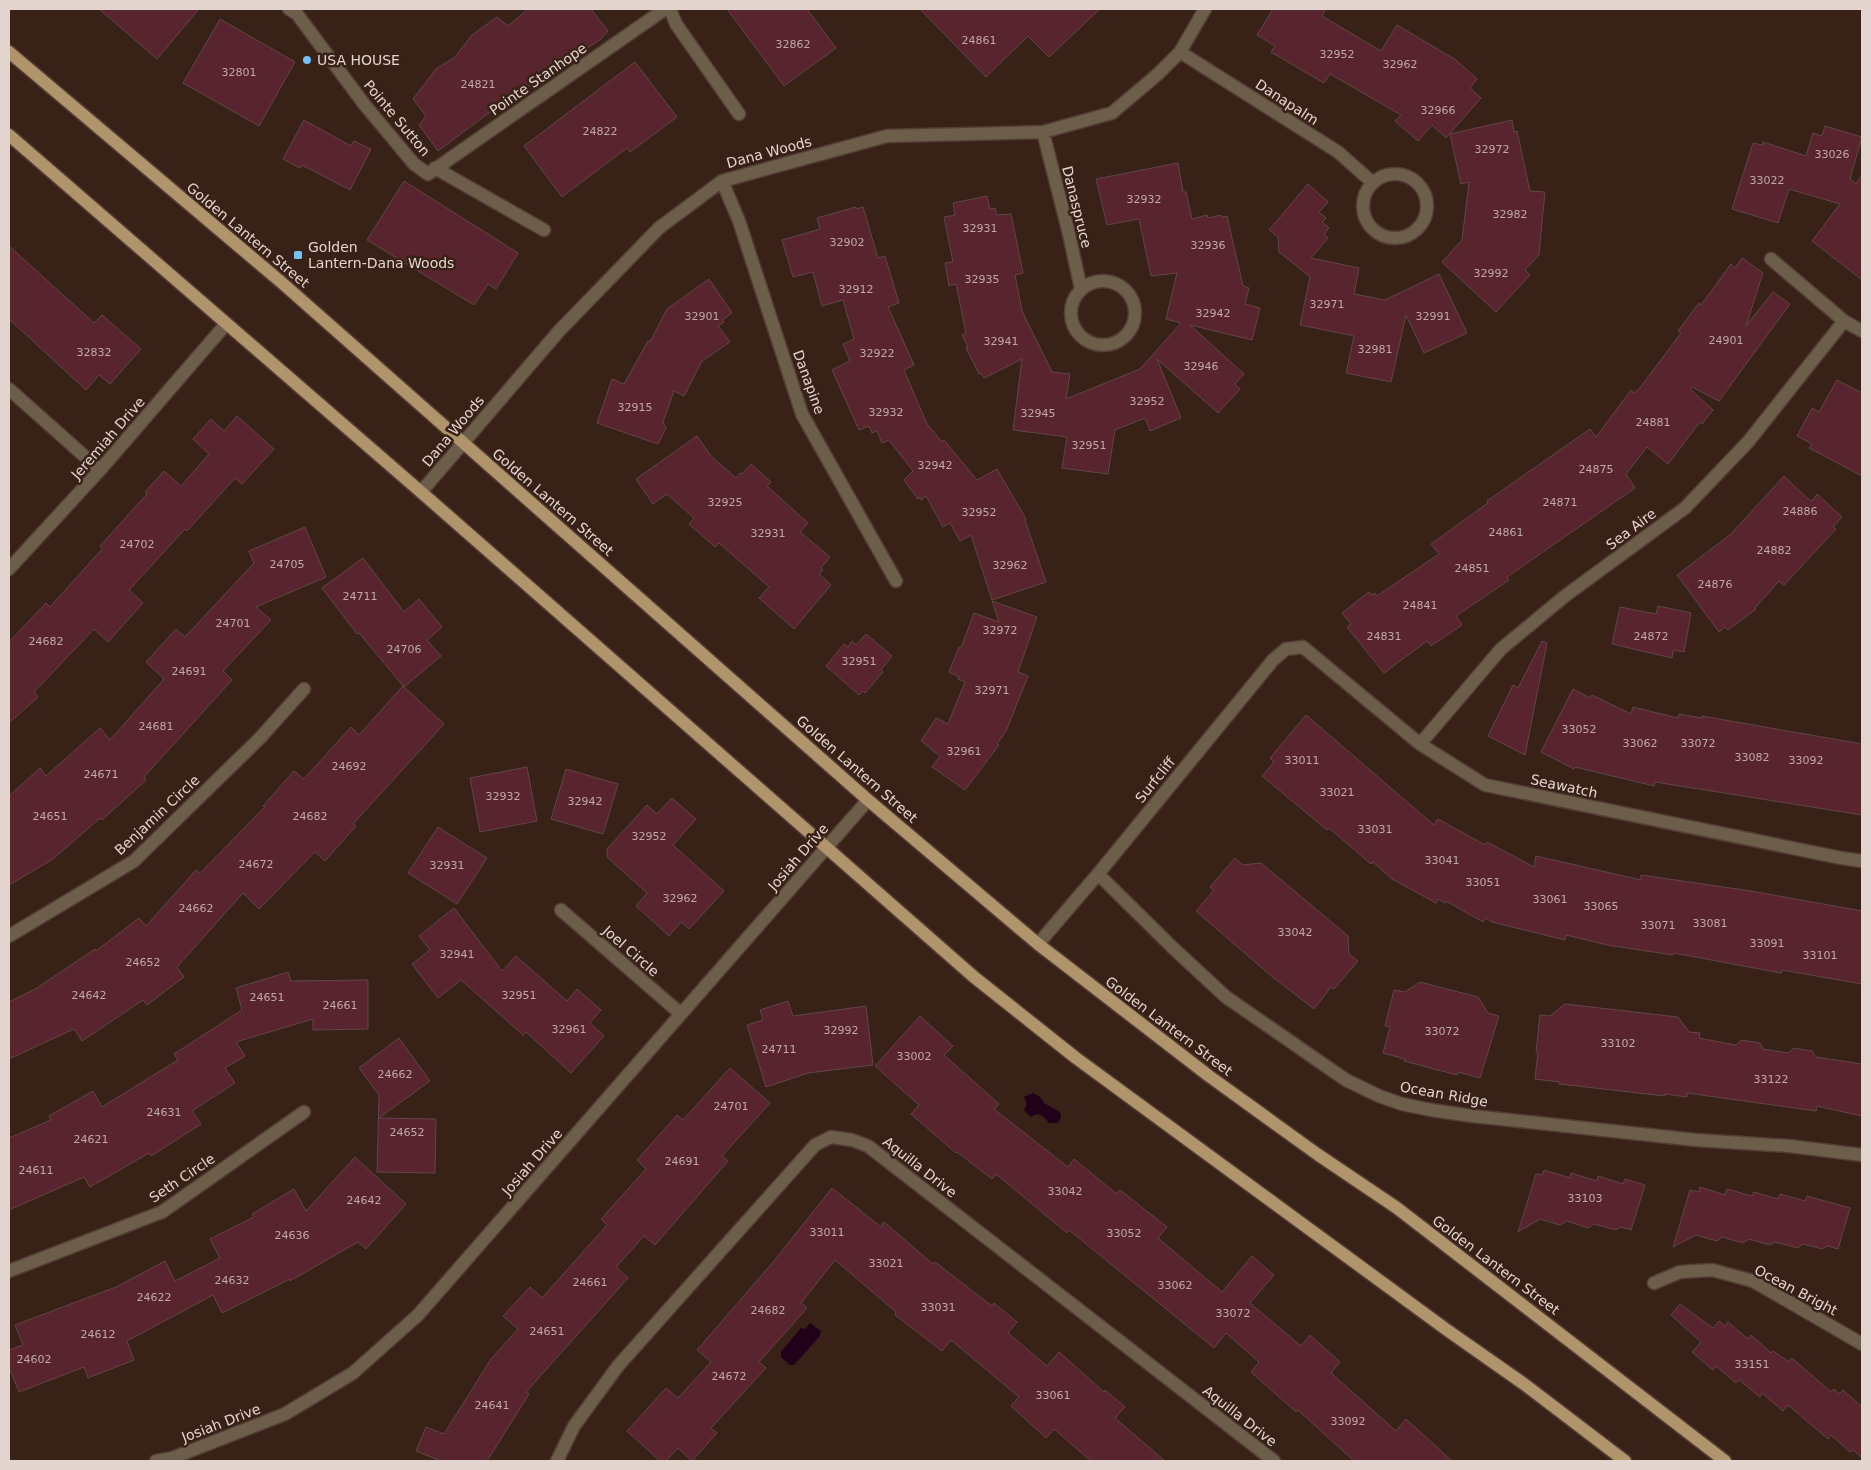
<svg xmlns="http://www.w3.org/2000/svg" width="1871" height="1470" font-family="'DejaVu Sans',sans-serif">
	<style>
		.water { fill: #210019 }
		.building { fill: #58252e; stroke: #624549 }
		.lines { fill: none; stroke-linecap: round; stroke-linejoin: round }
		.minor-casing { stroke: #543e34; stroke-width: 15 }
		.major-casing { stroke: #543e34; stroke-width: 15 }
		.minor { stroke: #6c5e4b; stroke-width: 12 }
		.major { stroke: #b0946c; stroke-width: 12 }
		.poi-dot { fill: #76c0f7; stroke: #382117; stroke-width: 2 }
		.labels { text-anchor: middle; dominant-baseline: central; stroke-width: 5; stroke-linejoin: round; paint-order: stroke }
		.number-label { font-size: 11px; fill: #c1a8a6 }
		.poi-label { font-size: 14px; fill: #e4d4ce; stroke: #382117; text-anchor: start }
		.street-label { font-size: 14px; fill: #e4d4ce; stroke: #382117 }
	</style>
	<rect width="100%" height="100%" fill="#382117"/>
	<!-- water -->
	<path class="water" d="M1033 1093 1040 1097 1044 1103 1060 1112 1061 1117 1058 1123H1049C1044 1116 1039 1111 1031 1117L1024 1110 1027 1104 1024 1097Z
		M810 1323 821 1331 820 1336 794 1365H790L781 1357V1352L801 1328 805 1329Z"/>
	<!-- building -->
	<path class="building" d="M99 9H199L157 59Z
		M528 9H591L608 31 601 39 494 109 438 151 419 125 426 116 413 99 436 69 455 57 472 35 497 17 508 26Z
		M727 9H807L836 48 784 86Z
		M920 9H1100L1049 57 1028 36 986 77Z
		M1273 9H1326L1322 16 1381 51 1397 25 1456 60 1477 79 1470 88 1481 98 1446 138 1432 125 1418 141 1395 121 1401 115 1330 74 1324 83 1271 52 1275 46 1257 35Z
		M220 19 295 62 259 126 183 83Z
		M635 62 677 117 630 152 627 148 562 197 524 146Z
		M304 120 351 146 354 141 371 149 350 190 302 165 300 168 283 159Z
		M1512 120 1514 132 1517 131 1530 191 1545 192 1542 222 1539 255 1525 270 1530 275 1496 312 1442 262 1462 240 1469 182 1461 184 1450 134Z
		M1825 126 1862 137 1850 179 1856 184 1862 175V280L1812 241 1840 204 1789 189 1778 223 1732 209 1753 143 1762 145 1763 142 1806 156 1813 133 1822 136Z
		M1178 163 1183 192H1186L1192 219 1207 215 1208 218 1221 215 1222 217 1227 216 1243 286 1249 288 1245 304 1260 308 1252 340 1190 325 1244 374 1235 384 1240 389 1218 413 1157 359 1181 418 1150 431 1145 418 1115 430 1108 474 1062 468 1067 437 1013 430 1022 359 984 378 981 373 979 374 966 348 968 347 962 335 966 333 956 284 949 286 945 263 953 262 944 217 955 215 953 203 987 196 990 209 995 208 997 215 1011 214 1023 273 1015 275 1022 311 1052 372 1070 374 1066 399 1140 369 1181 323 1166 319 1177 273 1151 276 1139 219 1107 225 1096 179Z
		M404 181 518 253 496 289 488 284 474 305 367 240Z
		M1308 184 1328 202 1319 212 1326 218 1322 222 1329 228 1324 234 1328 238 1311 258 1359 268 1354 294 1385 300 1439 274 1467 333 1424 353 1406 315 1391 382 1346 373 1354 336 1300 325 1310 277 1279 252 1278 237 1269 230Z
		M856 207V209L863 207 878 258 885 256 899 303 888 307 914 365 904 370 927 424 942 442 944 440 977 480 997 469 1026 519 1025 520 1046 582 992 600 971 535 960 541 950 523 943 527 926 496 921 500 919 497 918 499 904 480 913 471 889 440 882 443 877 431 872 433 869 426 859 430 832 370 850 361 843 344 854 339 843 300 822 306 813 272 793 277 782 240 820 229 817 218Z
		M9 246 94 323 102 315 141 349 110 384 99 375 86 390 9 319Z
		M1742 258 1763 273 1746 326 1773 292 1790 304 1719 401 1692 387 1690 389 1713 410 1702 424 1700 422 1668 464 1647 447 1626 474 1635 488 1507 577 1509 580 1456 616 1462 625 1431 646 1427 641 1384 673 1347 627 1351 624 1342 613 1369 592 1372 595 1375 593 1377 596 1439 554 1431 544 1488 503 1487 501 1590 429 1596 437 1631 390 1634 393 1639 389 1681 333 1678 331 1699 303 1701 305 1731 264 1735 268Z
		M709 279 732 313 722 320 724 322 718 326 730 342 702 361 684 396 674 391 663 422 666 428 658 444 597 423 612 379 624 384 648 341 650 342 667 309Z
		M1837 380 1862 393V476L1809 448 1812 444 1797 436 1812 408 1819 412Z
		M237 416 274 449 242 484 235 478 187 531 185 529 129 590 143 603 108 642 94 629 34 692 38 697 9 723V642L46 603 50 607 103 548 100 546 147 494 145 492 164 471 181 486 209 454 193 439 211 419 224 431Z
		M697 436 711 456 736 478 740 473 742 474 751 464 771 482 767 486 808 523 800 532 830 557 821 568 823 570 819 574 831 585 794 629 759 598 769 587 719 543 715 547 689 524 694 518 667 494 653 504 636 479Z
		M1784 476 1807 498 1812 501 1817 494 1842 517 1833 527 1836 529 1784 585 1779 581 1755 608 1756 609 1728 630 1725 627 1719 632 1677 575 1731 534Z
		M305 527 326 577 256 607 271 620 223 671 232 680 144 777 146 780 102 820 100 818 53 859 9 885V796L40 768 46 776 100 728 110 740 164 679 146 662 176 629 185 637 254 563 249 551Z
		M363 558 404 612 419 599 442 627 427 640 441 656 404 687 359 633 357 634 322 588Z
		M992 601 1037 617 1018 672 1028 676 1006 731 997 744 999 745 965 790 932 767 940 756 921 741 936 718 948 724 965 682 958 679 959 677 949 672 959 647 961 648 974 613 999 622Z
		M1658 606 1691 613 1684 652 1673 650 1672 658 1612 644 1620 607 1656 614Z
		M866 634 892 656 881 670 883 672 865 693 863 691 859 695 826 666 844 644 848 647 852 641 856 645Z
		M1542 641 1547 643 1525 755 1488 736 1513 685 1518 688Z
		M403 686 444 724 353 824 356 826 325 861 315 852 259 909 243 893 177 967 184 977 147 1005 143 1000 82 1041 74 1029 9 1059V1002L37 988 95 949 96 951 139 918 146 926 196 870 200 873 265 807 263 806 294 771 304 779 351 727 359 735Z
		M1573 689 1590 698 1592 695 1631 714 1633 707 1678 718 1679 714 1702 718V716L1862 744V815L1655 782 1654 786 1575 767 1574 769 1541 752Z
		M1306 715 1434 825 1438 819 1485 845 1487 842 1534 867 1536 856 1641 880V875L1751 891 1862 911V984L1782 970 1781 973 1674 953 1673 955 1607 945 1566 935 1565 940 1492 922 1486 918 1483 922 1446 901 1445 903 1438 899 1436 903 1392 879 1373 862 1371 864 1329 828 1327 830 1262 776 1274 762 1270 758Z
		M527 767 537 821 480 832 470 778Z
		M566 769 618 784 603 834 551 819Z
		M672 798 696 819 673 845 724 891 689 929 681 922 669 936 636 906 647 893 607 857V849L647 805 657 814Z
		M438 827 487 858 457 904 408 873Z
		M1235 858 1243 865 1261 863 1348 936 1349 954 1358 961 1334 989 1331 987 1314 1009 1270 975 1196 911 1214 890 1210 887Z
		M454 908 502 971 516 956 567 1001 577 989 601 1010 590 1023 604 1036 571 1073 526 1032 523 1035 461 980 438 998 412 964 430 950 419 936Z
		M288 972 291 981 368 980V1029L313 1030V1019L236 1042 245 1056 225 1068 235 1083 192 1111 201 1124 151 1156 149 1153 90 1187 84 1177 9 1210V1138L51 1120 49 1116 93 1091 102 1107 178 1060 174 1054 242 1010 236 988Z
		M1420 982 1478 997 1488 1013 1499 1016 1480 1078 1458 1072 1457 1075 1404 1061 1405 1059 1383 1053 1390 1027 1385 1026 1394 990 1405 992Z
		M788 1001 793 1016 866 1006 873 1065 808 1073 766 1087 747 1025 763 1020 760 1010Z
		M1565 1004 1678 1017 1689 1032 1700 1033 1699 1038 1736 1045 1741 1040 1760 1043 1763 1049 1788 1053 1794 1048 1812 1051 1816 1057 1862 1064V1116L1817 1106 1816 1111 1687 1093V1097L1665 1094V1096L1559 1084V1082L1535 1079 1538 1052H1536L1540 1015 1550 1016Z
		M920 1016 953 1046 944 1055 999 1104 994 1109 1068 1167 1074 1159 1117 1194 1120 1190 1167 1227 1158 1238 1222 1292 1252 1256 1274 1275 1250 1303 1301 1346 1310 1335 1340 1362 1331 1373 1396 1431 1406 1419 1452 1461H1354L1298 1410 1296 1412 1251 1372 1259 1362 1226 1333 1214 1348 1069 1230 1067 1233 996 1174 992 1179 957 1152 956 1153 911 1114 919 1105 875 1066Z
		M399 1038 430 1081 379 1118 436 1119 435 1173 377 1172 379 1095 359 1068Z
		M730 1068 770 1103 722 1156 728 1161 655 1245 644 1236 616 1267 628 1278 526 1392 529 1394 487 1461H441L416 1451 426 1427 444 1434 491 1359 518 1329 503 1316 530 1287 542 1298 607 1225 601 1219 646 1169 637 1160 677 1115 683 1120Z
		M355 1157 406 1204 366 1249 358 1242 290 1281V1279L222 1313 213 1295 127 1341 134 1360 88 1378 84 1367 19 1392 9 1367V1350L23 1345 15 1325 116 1287 165 1261 175 1281 220 1258 210 1239 254 1217 252 1214 294 1189 306 1211Z
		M1544 1170 1570 1178 1571 1173 1597 1181 1598 1176 1623 1184 1625 1179 1645 1185 1631 1230 1621 1227 1616 1230 1594 1224 1588 1228 1567 1221 1560 1225 1540 1219 1518 1232 1536 1174 1542 1175Z
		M1700 1187 1725 1195 1727 1189 1752 1196 1754 1192 1778 1199 1780 1194 1805 1201 1807 1196 1850 1208 1838 1249 1828 1246 1822 1249 1803 1244 1798 1248 1775 1242 1770 1245 1749 1239 1743 1243 1722 1237 1717 1241 1696 1235 1673 1247 1690 1190 1699 1192Z
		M832 1188 881 1227 884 1222 933 1264 935 1262 992 1306 994 1303 1017 1322 1008 1333 1047 1366 1059 1352 1104 1392 1105 1390 1125 1407 1115 1418 1165 1461H1091L1054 1429 1046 1438 1011 1406 1019 1397 951 1340 942 1351 895 1315 896 1312 835 1260 801 1303 807 1308 759 1362 766 1368 711 1428 717 1433 692 1461 678 1448 666 1461H660L627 1431 666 1388 678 1398 711 1362 697 1350 774 1261Z
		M1680 1304 1713 1328 1719 1321 1725 1326 1728 1322 1748 1339 1751 1335 1771 1353 1773 1351 1789 1362 1792 1358 1831 1392 1834 1389 1839 1394 1843 1390 1862 1407V1458L1853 1450 1850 1452 1831 1435 1828 1439 1788 1405 1783 1411 1762 1393 1760 1397 1739 1380 1736 1383 1716 1366 1713 1370 1692 1352 1701 1342 1671 1315Z"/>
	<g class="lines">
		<defs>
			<path id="minor" d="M289 9 297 14 364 104 414 164 428 174 665 9
				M670 9 676 24 739 114
				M1180 52 1338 152 1373 183
				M1043 132 1068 230 1081 289
				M435 168 544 230
				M1363 206a32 32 0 1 1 64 0a32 32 0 1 1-64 0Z
				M722 181 739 221 802 414 896 581
				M1771 259 1844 321 1862 331
				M1071 313a32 32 0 1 1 64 0a32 32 0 1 1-64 0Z
				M9 389 100 470
				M421 492 559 331 659 228 722 181 887 136 1043 132 1112 113 1158 74 1180 52 1205 9
				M9 569 100 470 226 324
				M1420 744 1501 649 1565 596 1685 508 1748 442 1844 321
				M1098 874 1172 947 1226 997 1346 1080 1379 1096 1402 1104 1431 1110 1472 1116 1696 1140 1789 1146 1862 1155
				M561 910 681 1014
				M9 936 134 861 260 738 304 689
				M1038 944 1098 874 1273 660 1286 649 1303 647 1420 744 1485 785 1841 858 1862 861
				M9 1271 162 1212 304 1112
				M1654 1283 1680 1272 1712 1270 1753 1281 1862 1344
				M156 1461 172 1458 285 1414 353 1373 418 1315 868 800
				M557 1461 574 1426 618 1366 815 1145 831 1137 852 1140 868 1146 1274 1461"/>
			<path id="major" d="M9 52 281 282 868 800 1038 944 1209 1076 1317 1154 1397 1208 1725 1461
				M9 135 421 492 974 977 1076 1058 1447 1330 1524 1384 1625 1461"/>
		</defs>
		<!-- minor casing -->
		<use href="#minor" class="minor-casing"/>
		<!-- major casing -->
		<use href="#major" class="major-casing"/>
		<!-- minor -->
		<use href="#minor" class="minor"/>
		<!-- major -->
		<use href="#major" class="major"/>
	</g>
	<!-- markers -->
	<g class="poi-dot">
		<circle cx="307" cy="60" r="5"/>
		<rect x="293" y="250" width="10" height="10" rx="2.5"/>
	</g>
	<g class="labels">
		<!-- number labels -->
		<g class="number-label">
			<text x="979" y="40">24861</text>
			<text x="793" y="44">32862</text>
			<text x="1337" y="54">32952</text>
			<text x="1400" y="64">32962</text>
			<text x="239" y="72">32801</text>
			<text x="478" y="84">24821</text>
			<text x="1438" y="110">32966</text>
			<text x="600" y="131">24822</text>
			<text x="1492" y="149">32972</text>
			<text x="1832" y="154">33026</text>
			<text x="1767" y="180">33022</text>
			<text x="1144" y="199">32932</text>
			<text x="1510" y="214">32982</text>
			<text x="980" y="228">32931</text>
			<text x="847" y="242">32902</text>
			<text x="1208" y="245">32936</text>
			<text x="1491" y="273">32992</text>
			<text x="982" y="279">32935</text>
			<text x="856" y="289">32912</text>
			<text x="1327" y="304">32971</text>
			<text x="1213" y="313">32942</text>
			<text x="702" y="316">32901</text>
			<text x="1433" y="316">32991</text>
			<text x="1726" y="340">24901</text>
			<text x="1001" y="341">32941</text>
			<text x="1375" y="349">32981</text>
			<text x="94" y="352">32832</text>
			<text x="877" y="353">32922</text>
			<text x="1201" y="366">32946</text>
			<text x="1147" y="401">32952</text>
			<text x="635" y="407">32915</text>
			<text x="886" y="412">32932</text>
			<text x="1038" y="413">32945</text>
			<text x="1653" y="422">24881</text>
			<text x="1089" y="445">32951</text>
			<text x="935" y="465">32942</text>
			<text x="1596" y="469">24875</text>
			<text x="725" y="502">32925</text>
			<text x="1560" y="502">24871</text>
			<text x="1800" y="511">24886</text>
			<text x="979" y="512">32952</text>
			<text x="1506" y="532">24861</text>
			<text x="768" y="533">32931</text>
			<text x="137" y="544">24702</text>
			<text x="1774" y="550">24882</text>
			<text x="287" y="564">24705</text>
			<text x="1010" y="565">32962</text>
			<text x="1472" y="568">24851</text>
			<text x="1715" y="584">24876</text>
			<text x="360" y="596">24711</text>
			<text x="1420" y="605">24841</text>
			<text x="233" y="623">24701</text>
			<text x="1000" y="630">32972</text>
			<text x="1384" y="636">24831</text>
			<text x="1651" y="636">24872</text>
			<text x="46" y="641">24682</text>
			<text x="404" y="649">24706</text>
			<text x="859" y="661">32951</text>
			<text x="189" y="671">24691</text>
			<text x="992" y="690">32971</text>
			<text x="156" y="726">24681</text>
			<text x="1579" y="729">33052</text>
			<text x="1640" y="743">33062</text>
			<text x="1698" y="743">33072</text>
			<text x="964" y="751">32961</text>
			<text x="1752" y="757">33082</text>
			<text x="1302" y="760">33011</text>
			<text x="1806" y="760">33092</text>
			<text x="349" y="766">24692</text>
			<text x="101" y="774">24671</text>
			<text x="1337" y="792">33021</text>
			<text x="503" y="796">32932</text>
			<text x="585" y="801">32942</text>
			<text x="50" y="816">24651</text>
			<text x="310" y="816">24682</text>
			<text x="1375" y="829">33031</text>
			<text x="649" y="836">32952</text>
			<text x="1442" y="860">33041</text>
			<text x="256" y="864">24672</text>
			<text x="447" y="865">32931</text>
			<text x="1483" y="882">33051</text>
			<text x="680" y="898">32962</text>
			<text x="1550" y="899">33061</text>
			<text x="1601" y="906">33065</text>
			<text x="196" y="908">24662</text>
			<text x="1710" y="923">33081</text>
			<text x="1658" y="925">33071</text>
			<text x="1295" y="932">33042</text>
			<text x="1767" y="943">33091</text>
			<text x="457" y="954">32941</text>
			<text x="1820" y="955">33101</text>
			<text x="143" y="962">24652</text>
			<text x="89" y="995">24642</text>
			<text x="519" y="995">32951</text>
			<text x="267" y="997">24651</text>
			<text x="340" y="1005">24661</text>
			<text x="569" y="1029">32961</text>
			<text x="841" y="1030">32992</text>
			<text x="1442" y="1031">33072</text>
			<text x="1618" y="1043">33102</text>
			<text x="779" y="1049">24711</text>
			<text x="914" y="1056">33002</text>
			<text x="395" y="1074">24662</text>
			<text x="1771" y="1079">33122</text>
			<text x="731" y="1106">24701</text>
			<text x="164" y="1112">24631</text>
			<text x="407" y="1132">24652</text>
			<text x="91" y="1139">24621</text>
			<text x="682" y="1161">24691</text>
			<text x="36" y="1170">24611</text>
			<text x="1065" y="1191">33042</text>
			<text x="1585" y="1198">33103</text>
			<text x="364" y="1200">24642</text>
			<text x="827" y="1232">33011</text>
			<text x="1124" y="1233">33052</text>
			<text x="292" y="1235">24636</text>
			<text x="886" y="1263">33021</text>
			<text x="232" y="1280">24632</text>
			<text x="590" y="1282">24661</text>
			<text x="1175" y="1285">33062</text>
			<text x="154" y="1297">24622</text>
			<text x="938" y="1307">33031</text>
			<text x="768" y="1310">24682</text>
			<text x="1233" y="1313">33072</text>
			<text x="547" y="1331">24651</text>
			<text x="98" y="1334">24612</text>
			<text x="34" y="1359">24602</text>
			<text x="1752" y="1364">33151</text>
			<text x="729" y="1376">24672</text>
			<text x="1053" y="1395">33061</text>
			<text x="492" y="1405">24641</text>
			<text x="1348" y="1421">33092</text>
		</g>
		<!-- poi labels -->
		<g class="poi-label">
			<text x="317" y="60">USA HOUSE</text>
			<text x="308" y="247">Golden<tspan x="308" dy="16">Lantern-Dana Woods</tspan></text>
		</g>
		<!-- street labels -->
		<g class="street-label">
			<text transform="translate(538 79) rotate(-35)">Pointe Stanhope</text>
			<text transform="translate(1287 102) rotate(33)">Danapalm</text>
			<text transform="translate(397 118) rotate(50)">Pointe Sutton</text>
			<text transform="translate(769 152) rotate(-15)">Dana Woods</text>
			<text transform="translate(1077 207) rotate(76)">Danaspruce</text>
			<text transform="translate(248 235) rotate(40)">Golden Lantern Street</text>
			<text transform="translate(809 382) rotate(70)">Danapine</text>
			<text transform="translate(453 431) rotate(-50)">Dana Woods</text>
			<text transform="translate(108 438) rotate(-49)">Jeremiah Drive</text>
			<text transform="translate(553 502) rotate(41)">Golden Lantern Street</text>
			<text transform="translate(1631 529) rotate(-37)">Sea Aire</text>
			<text transform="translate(857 769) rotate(41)">Golden Lantern Street</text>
			<text transform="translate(1155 780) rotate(-51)">Surfcliff</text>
			<text transform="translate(1564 786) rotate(12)">Seawatch</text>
			<text transform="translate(157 815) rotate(-43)">Benjamin Circle</text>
			<text transform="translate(798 857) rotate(-49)">Josiah Drive</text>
			<text transform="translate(631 951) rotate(41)">Joel Circle</text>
			<text transform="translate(1169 1026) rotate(37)">Golden Lantern Street</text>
			<text transform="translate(1444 1094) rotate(10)">Ocean Ridge</text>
			<text transform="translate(532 1162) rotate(-49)">Josiah Drive</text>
			<text transform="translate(920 1167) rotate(38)">Aquilla Drive</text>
			<text transform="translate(182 1178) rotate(-34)">Seth Circle</text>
			<text transform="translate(1496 1265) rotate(37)">Golden Lantern Street</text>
			<text transform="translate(1796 1290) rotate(28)">Ocean Bright</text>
			<text transform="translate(1240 1416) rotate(38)">Aquilla Drive</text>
			<text transform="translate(221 1423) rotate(-21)">Josiah Drive</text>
		</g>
	</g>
	<!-- border -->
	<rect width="1871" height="1470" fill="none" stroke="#e4d4ce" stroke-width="20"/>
</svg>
